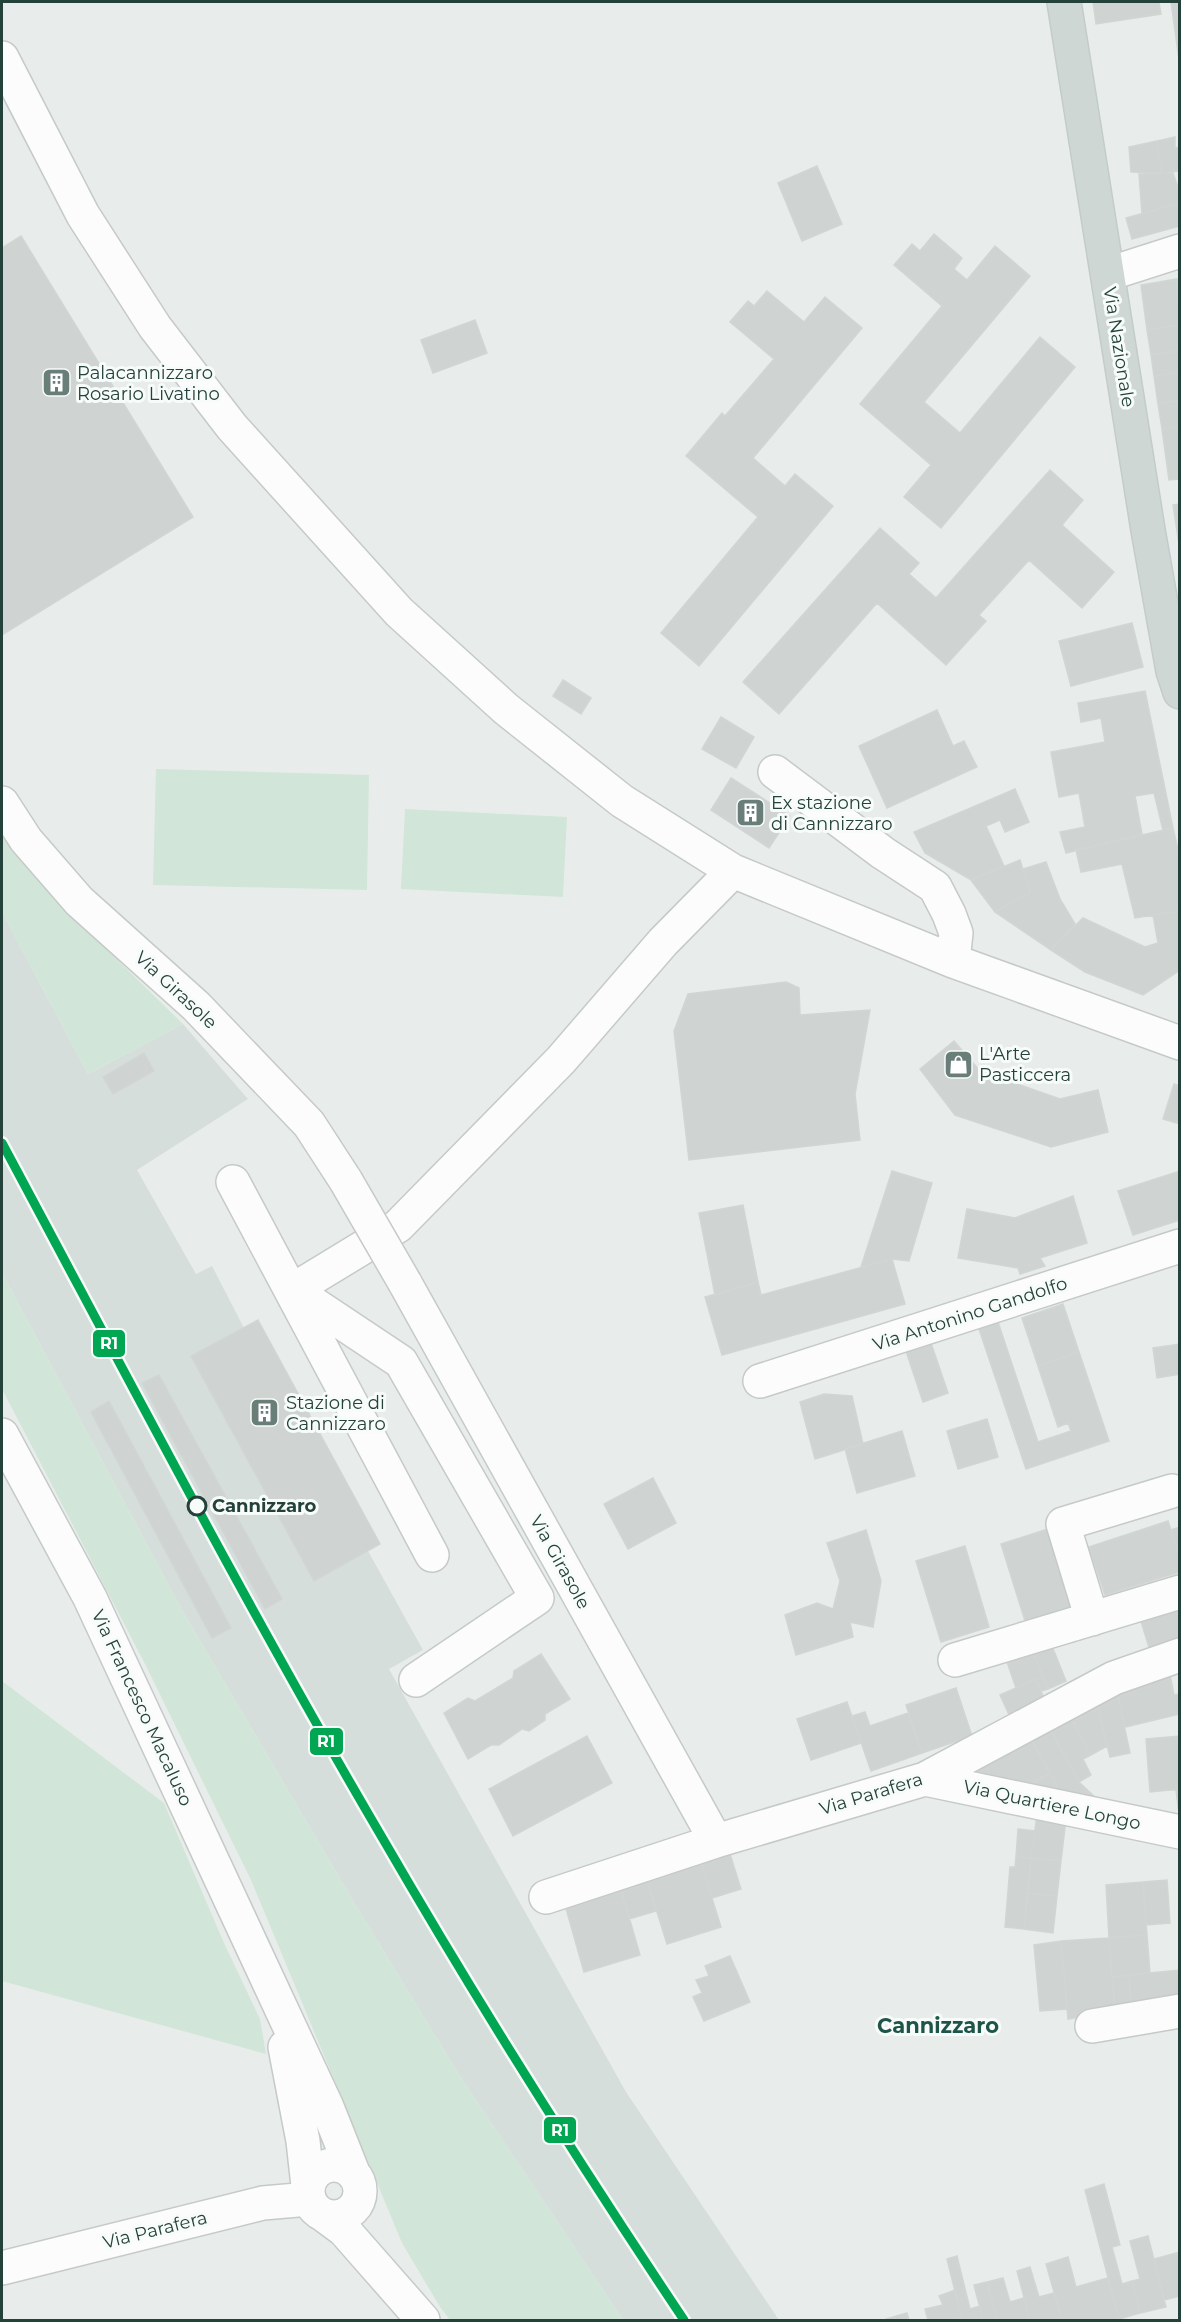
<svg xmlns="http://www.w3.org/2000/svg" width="1181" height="2322" font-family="Montserrat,sans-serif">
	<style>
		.built { fill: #d6dedb }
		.grass { fill: #d1e6d8 }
		.building { fill: #cfd4d2; stroke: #d1d6d4; stroke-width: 1.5 }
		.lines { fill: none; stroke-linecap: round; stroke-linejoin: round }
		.minor-casing { stroke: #c5cac8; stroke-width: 36 }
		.major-casing { stroke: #c3ccc9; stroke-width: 36 }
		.minor { stroke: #fcfcfc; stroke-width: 33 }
		.major { stroke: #cfd7d5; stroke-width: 33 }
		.minor-bridge-casing { stroke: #c5cac8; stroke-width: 36; stroke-linecap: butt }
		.minor-bridge { stroke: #fcfcfc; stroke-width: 33 }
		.rail-1-casing { stroke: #f7fbf9; stroke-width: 14 }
		.rail-1 { stroke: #00a651; stroke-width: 9 }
		.stop-dot { fill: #f7fbf9; stroke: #24423a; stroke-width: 3 }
		.labels { text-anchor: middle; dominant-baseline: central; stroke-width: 6; stroke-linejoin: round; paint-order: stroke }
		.street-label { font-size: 18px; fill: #24423a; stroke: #f7fbf9 }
		.poi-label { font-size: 18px; fill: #24423a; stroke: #f7fbf9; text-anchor: start }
		.stop-label { font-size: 18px; font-weight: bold; fill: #24423a; stroke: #f7fbf9; text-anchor: start }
		.quarter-label { font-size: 21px; font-weight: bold; fill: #1f5548; stroke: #f7fbf9 }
		.line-badge { stroke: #f7fbf9; stroke-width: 2 }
		.badge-label { font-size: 16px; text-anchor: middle; font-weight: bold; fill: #fff }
	</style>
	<rect width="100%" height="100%" fill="#e8edeb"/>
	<!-- built -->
	<path class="built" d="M2 912 88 1074 183 1024 248 1099 137 1170 196 1274 212 1266 244 1328 258 1320 380 1544 368 1551 423 1650 389 1669 626 2092 779 2320H623L459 2075 352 1899 183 1612 2 1273Z"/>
	<!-- grass -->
	<path class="grass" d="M156 769 369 775 367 890 153 885Z
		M405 809 567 817 563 897 401 889Z
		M2 832 53 897 183 1024 88 1074 2 912Z
		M2 1273 183 1612 352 1899 459 2075 623 2320H450L440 2307 402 2243 251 1880 145 1664 2 1389Z
		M2 1681 164 1803 224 1943 260 2019 266 2054 2 1981Z"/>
	<!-- building -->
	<path class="building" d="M1093 2H1159L1161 14 1096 24Z
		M1171 2H1180V67Z
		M1175 137V148L1180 147V171L1162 173 1157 141Z
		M1157 141 1162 173 1131 172 1129 147Z
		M817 166 842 224 802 241 778 183Z
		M1173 173 1180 193V203L1142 214 1139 174Z
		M1180 203V226L1132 239 1126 218Z
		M934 234 962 258 954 269 967 280 995 246 1030 276 924 402 960 433 1040 337 1075 367 941 528 904 497 931 465 860 404 942 306 894 265 912 244 920 251Z
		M21 236 193 517 2 635V248Z
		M1177 279 1180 325 1147 330 1141 285Z
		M767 291 804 322 825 297 862 328 753 458 785 486 795 474 833 506 699 666 661 633 758 517 686 456 722 413 725 416 774 359 730 322 748 301 754 306Z
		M475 320 487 353 433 373 421 340Z
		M1180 325V351L1151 355 1147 330Z
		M1180 351V372L1154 376 1151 355Z
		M1180 372V400L1158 404 1154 376Z
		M1180 400V426L1162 429 1158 404Z
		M1180 426V479L1169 480 1162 429Z
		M1050 470 1083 500 1062 525 1114 572 1082 608 1029 560 979 615 986 621 946 665 877 603 779 714 743 682 880 528 919 563 909 574 936 598Z
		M1180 504V551L1173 505Z
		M1132 623 1143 667 1071 686 1059 641Z
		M563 680 591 698 581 714 553 696Z
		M1145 691 1173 828 1163 830 1154 793 1135 796 1142 834 1066 853 1060 832 1085 827 1079 793 1059 797 1051 752 1105 742 1101 718 1081 722 1078 703Z
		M937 710 953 746 964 741 977 767 887 808 859 746Z
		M721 717 754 737 736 768 702 749Z
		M731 778 790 816 769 848 711 810Z
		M1015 789 1029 822 1005 832 1000 820 986 826 1004 866 971 880 925 853 914 832Z
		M1173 828 1180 858V911L1135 918 1122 864 1081 872 1076 850Z
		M1020 860 1030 892 995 912 971 880Z
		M1046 862 1060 899 1075 924 1051 950 995 912 1030 892 1023 869Z
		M1180 911V970L1143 995 1085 972 1051 950 1083 918 1145 947 1158 943 1153 915Z
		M786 982 799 988 800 1015 870 1010 855 1094 860 1140 689 1160 674 1031 688 994Z
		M954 1041 980 1071 1060 1099 1098 1090 1108 1132 1051 1147 955 1115 920 1069Z
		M144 1053 154 1071 113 1094 103 1077Z
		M1174 1084 1180 1086V1124L1163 1119Z
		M892 1171 932 1183 909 1261 892 1259 861 1267Z
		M1180 1171V1220L1133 1235 1118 1191Z
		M1073 1196 1087 1243 1040 1258 1045 1266 1020 1274 1018 1268 958 1258 967 1209 1015 1218Z
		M743 1205 758 1282 715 1295 699 1213Z
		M892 1259 905 1304 722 1355 705 1297 758 1282 761 1295Z
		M1063 1304 1079 1352 1038 1366 1022 1318Z
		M258 1320 380 1544 314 1581 191 1356Z
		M998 1322 1038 1442 1071 1431 1068 1423 1058 1427 1038 1366 1079 1352 1109 1441 1026 1469 979 1329Z
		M931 1343 948 1393 923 1402 906 1351Z
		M1180 1344V1374L1157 1378 1153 1348Z
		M159 1375 282 1599 265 1609 142 1383Z
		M824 1394 852 1396 863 1444 815 1459 800 1402Z
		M109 1401 231 1628 212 1638 91 1412Z
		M987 1419 998 1457 958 1469 947 1431Z
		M902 1431 915 1476 857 1493 845 1449Z
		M653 1478 676 1523 628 1549 604 1504Z
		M1168 1521 1180 1557V1572L1105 1595 1089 1547Z
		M1180 1527V1557L1171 1530Z
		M1048 1529 1073 1609 1026 1624 1001 1544Z
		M866 1530 881 1581 873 1627 850 1622 853 1637 796 1655 785 1615 817 1603 833 1609 840 1581 827 1543Z
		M965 1546 989 1627 941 1642 916 1561Z
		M1180 1606V1645L1151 1654 1140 1618Z
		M1052 1646 1066 1681 1048 1689 1034 1654Z
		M541 1654 570 1699 545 1714V1720L529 1731 522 1729 499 1745H491L468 1759 444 1713 468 1698 475 1701 513 1678 514 1671Z
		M1034 1654 1048 1689 1041 1691 1036 1679 1016 1688 1007 1662Z
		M1169 1669 1174 1695 1180 1694V1714L1125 1727 1116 1688Z
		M1036 1679 1046 1703 1011 1719 1000 1695Z
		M956 1688 972 1736 922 1753 906 1705Z
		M1116 1688 1130 1753 1110 1757 1096 1699Z
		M1096 1699 1107 1746 1091 1755 1069 1714Z
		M847 1702 861 1743 811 1760 797 1719Z
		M865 1712 870 1726 908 1713 922 1753 871 1771 852 1716Z
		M1069 1714 1091 1755 1083 1759 1091 1775 1079 1782 1048 1725Z
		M1048 1725 1079 1782 1099 1801 1052 1792 1057 1786 1028 1734Z
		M1028 1734 1050 1773 1025 1787 991 1780 984 1757Z
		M587 1736 612 1783 513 1836 489 1789Z
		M1180 1736V1789L1150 1792 1146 1739Z
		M984 1757 991 1780 977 1777 973 1762Z
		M1050 1773 1057 1786 1052 1792 1025 1787Z
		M1180 1789V1821L1176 1790Z
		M1037 1815 1066 1819 1061 1861 1031 1858Z
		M1018 1829 1035 1831 1031 1858 1016 1857Z
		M730 1854 741 1889 712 1898 701 1863Z
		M1016 1857 1031 1858 1024 1929 1005 1927 1010 1867H1015Z
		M1031 1858 1061 1861 1057 1896 1028 1893Z
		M701 1863 721 1927 667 1944 647 1880Z
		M647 1880 656 1911 629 1919 621 1889Z
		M1167 1880 1170 1923 1146 1925 1143 1882Z
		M1143 1882 1147 1935 1109 1938 1106 1885Z
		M621 1889 640 1955 584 1972 565 1905Z
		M1028 1893 1057 1896 1053 1933 1024 1929Z
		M1147 1935 1150 1973 1112 1977 1109 1938Z
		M1109 1938 1115 2011 1068 2019 1061 1941Z
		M1061 1941 1067 2009 1040 2011 1034 1945Z
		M730 1956 750 2002 704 2021 693 1997 702 1993 696 1980 709 1976 705 1966Z
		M1180 1970V1999L1132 2009 1129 1975Z
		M1129 1975 1132 2009 1115 2011 1112 1977Z
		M1104 2184 1120 2245 1112 2247 1122 2284 1132 2281 1140 2313 1119 2319 1085 2190Z
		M1148 2236 1166 2307 1140 2313 1132 2281 1140 2279 1130 2241Z
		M1180 2252V2296L1164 2300 1154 2259Z
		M957 2256 970 2309 980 2306 983 2320H962L947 2259Z
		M1068 2257 1076 2287 1108 2278 1119 2319 1062 2320 1046 2264Z
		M1030 2267 1039 2297 1054 2293 1062 2320H1030L1017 2271Z
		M1003 2278 1010 2302 1024 2298 1030 2320H997L987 2282Z
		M987 2282 997 2320H983L974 2285Z
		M955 2290 962 2320H928L925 2309 943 2305 939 2296Z
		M907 2313 909 2320H886V2319Z"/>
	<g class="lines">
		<defs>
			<path id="minor" d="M2 58 83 215 155 327 232 427 399 612 506 709 622 801 733 871 953 961 1180 1043
				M1108 274 1180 251
				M775 772 883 853 935 887 949 914 956 933 953 961
				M2 803 26 840 79 901 196 1006 309 1124 346 1181
				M233 1182 432 1555
				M405 1283 716 1841
				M293 1290 398 1226 561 1060 663 942 733 871
				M293 1290 401 1362 537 1598 416 1680
				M760 1381 1180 1246
				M2 1435 90 1598 327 2107 354 2175
				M1092 1619 1063 1524 1172 1491
				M955 1660 1180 1592
				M925 1779 1180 1832
				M546 1897 716 1841 925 1779 1114 1678 1180 1655
				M1092 2026 1180 2011
				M285 2047 303 2141 308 2186
				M308 2191a26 26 0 1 1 52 0a26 26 0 1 1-52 0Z
				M325 2216 344 2230 423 2320
				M2 2268 263 2203 309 2199"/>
			<path id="major" d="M1064 2 1148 530 1173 671 1180 692"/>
		</defs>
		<!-- minor casing -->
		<use href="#minor" class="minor-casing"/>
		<!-- major casing -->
		<use href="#major" class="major-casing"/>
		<!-- minor -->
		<use href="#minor" class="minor"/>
		<!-- major -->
		<use href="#major" class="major"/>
		<defs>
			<path id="minor-bridge" d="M346 1181 405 1283"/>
		</defs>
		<!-- minor-bridge casing -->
		<use href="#minor-bridge" class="minor-bridge-casing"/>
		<!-- minor-bridge -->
		<use href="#minor-bridge" class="minor-bridge"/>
		<defs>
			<path id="rail-1" d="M2 1143C127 1376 249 1611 383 1839 478 2003 579 2163 684 2320"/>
		</defs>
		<!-- rail-1 casing -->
		<use href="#rail-1" class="rail-1-casing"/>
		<!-- rail-1 -->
		<use href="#rail-1" class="rail-1"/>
	</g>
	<!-- icons -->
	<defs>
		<symbol id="building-square" viewBox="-11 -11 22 22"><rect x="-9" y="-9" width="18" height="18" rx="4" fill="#697e78" stroke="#f7fbf9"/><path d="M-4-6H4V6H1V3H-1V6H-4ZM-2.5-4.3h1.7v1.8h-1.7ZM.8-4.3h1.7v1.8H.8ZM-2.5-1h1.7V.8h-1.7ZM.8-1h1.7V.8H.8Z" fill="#fff"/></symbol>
		<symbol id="shop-square" viewBox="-11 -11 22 22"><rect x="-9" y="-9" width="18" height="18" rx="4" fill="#697e78" stroke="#f7fbf9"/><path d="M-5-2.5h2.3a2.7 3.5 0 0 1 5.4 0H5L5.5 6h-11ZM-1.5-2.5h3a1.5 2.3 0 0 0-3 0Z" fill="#fff"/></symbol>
	</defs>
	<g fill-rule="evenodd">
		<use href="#building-square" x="40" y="366" width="33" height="33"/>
		<use href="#building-square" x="734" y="796" width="33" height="33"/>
		<use href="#shop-square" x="942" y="1048" width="33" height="33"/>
		<use href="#building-square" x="248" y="1396" width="33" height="33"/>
	</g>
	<!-- markers -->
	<circle class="stop-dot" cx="197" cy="1506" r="9"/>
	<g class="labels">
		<!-- street labels -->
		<g class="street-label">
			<text transform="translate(1119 347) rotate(81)">Via Nazionale</text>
			<text transform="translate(176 990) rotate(43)">Via Girasole</text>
			<text transform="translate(970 1314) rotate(-18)">Via Antonino Gandolfo</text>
			<text transform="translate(560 1562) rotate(61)">Via Girasole</text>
			<text transform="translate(142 1708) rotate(65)">Via Francesco Macaluso</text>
			<text transform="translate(871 1794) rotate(-17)">Via Parafera</text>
			<text transform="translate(1052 1805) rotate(12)">Via Quartiere Longo</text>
			<text transform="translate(155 2230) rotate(-14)">Via Parafera</text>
		</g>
		<!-- poi labels -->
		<g class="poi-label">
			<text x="77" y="373">Palacannizzaro<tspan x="77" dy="21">Rosario Livatino</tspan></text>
			<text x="771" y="803">Ex stazione<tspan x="771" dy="21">di Cannizzaro</tspan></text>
			<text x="979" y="1054">L'Arte<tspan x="979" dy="21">Pasticcera</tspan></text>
			<text x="286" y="1403">Stazione di<tspan x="286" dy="21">Cannizzaro</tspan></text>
		</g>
		<!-- stop labels -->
		<g class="stop-label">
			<text x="212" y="1506">Cannizzaro</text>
		</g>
		<!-- quarter labels -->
		<g class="quarter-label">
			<text x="938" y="2025">Cannizzaro</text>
		</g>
	</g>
	<g class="line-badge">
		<rect x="92" y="1329" width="34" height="29" rx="6" fill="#00a651"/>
		<rect x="309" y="1727" width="35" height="29" rx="6" fill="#00a651"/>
		<rect x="543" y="2116" width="34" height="28" rx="6" fill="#00a651"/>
	</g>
	<g class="badge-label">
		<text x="109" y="1349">R1</text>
		<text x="326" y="1747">R1</text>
		<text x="560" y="2136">R1</text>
	</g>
	<!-- border -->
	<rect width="1181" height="2322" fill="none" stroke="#24423a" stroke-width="6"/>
</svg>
